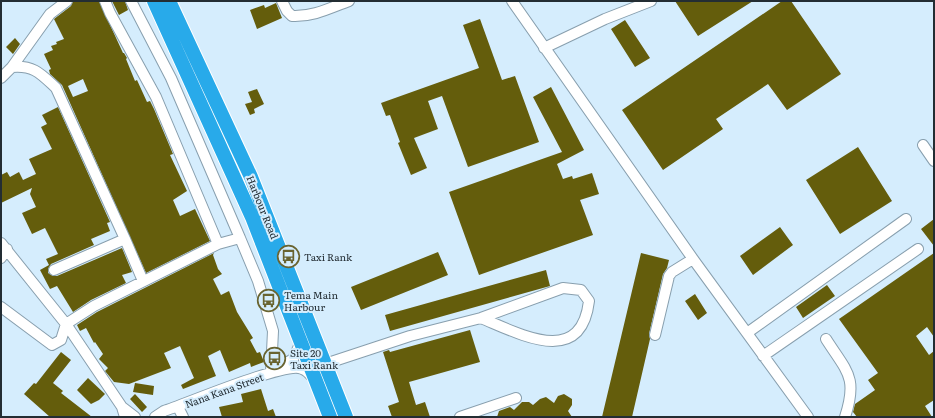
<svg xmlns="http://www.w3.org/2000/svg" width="935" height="418" font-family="Literata,serif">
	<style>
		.building { fill: #645d0c; fill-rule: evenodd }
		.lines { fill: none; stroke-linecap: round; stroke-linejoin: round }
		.minor-casing { stroke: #889fae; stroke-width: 12 }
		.highway-casing { stroke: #fff; stroke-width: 16 }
		.minor { stroke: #fff; stroke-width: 10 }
		.highway { stroke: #28aaea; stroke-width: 14 }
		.labels { text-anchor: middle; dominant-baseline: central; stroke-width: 4; stroke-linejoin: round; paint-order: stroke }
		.street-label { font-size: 10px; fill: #232d33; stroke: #d5edfd }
		.poi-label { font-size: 10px; fill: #232d33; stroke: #d5edfd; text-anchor: start }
	</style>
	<rect width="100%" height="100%" fill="#d5edfd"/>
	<!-- building -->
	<path class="building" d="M73 1H99L123 53H124L127 58 126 59 135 81 137 80 147 102 150 101 154 109 173 154 170 155 187 191 173 200 180 216 195 209 210 241 146 273 62 85 50 74 49 70 51 69 44 54 53 50 51 46 57 44 56 42 64 39 54 19 71 6ZM83 79 88 91 73 97 68 86Z
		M112 1H125L128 10 119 15Z
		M675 1H753L698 36Z
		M782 1H791L841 74 787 110 768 84 716 119 723 129 663 170 622 110Z
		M276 3 282 18 257 29 250 10 264 5 265 8Z
		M480 19 502 80 515 76 539 142 468 167 442 96 428 101 438 129 414 138 427 168 411 175 398 143 400 142 390 115 386 116 381 103 479 68 463 25Z
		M625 20 650 58 635 67 611 29Z
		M15 38 20 44 13 54 6 47Z
		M551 87 584 150 557 164 563 179 572 176 573 179 592 173 599 194 580 200 593 235 479 275 449 192 562 152 533 97Z
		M257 89 264 104 254 109 255 113 250 115 245 104 252 102 248 92Z
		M58 107 110 222 107 223 110 231 91 239 94 245 51 264 48 269V273L53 276H57L122 248 132 272 122 275 126 283 91 300 73 312 57 286 50 289 40 270 49 265 46 259 58 254 45 228 32 234 22 213 36 207 30 194 32 188 1 203V175L7 172 10 177 19 172 23 180 36 174 29 159 52 149 41 127 47 124 42 115Z
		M858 147 892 201 840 234 806 180Z
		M934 219V246L921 229Z
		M780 227 793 245 753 275 740 256Z
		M438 252 448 275 361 310 351 287Z
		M214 253 213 255 218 269 222 274 213 279 221 295 229 291 237 312 253 338 250 340 257 353 260 352 264 362 251 367 250 363 229 372 220 350 208 356 216 376 183 389 181 385 194 378 180 346 164 353 171 368 129 384 114 382 105 371 108 368 99 359 103 354 95 342 94 343 86 328 80 331 77 325 97 312Z
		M641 253 669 260 667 268 663 274 649 334 650 339 632 417H602Z
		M934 253V337L927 327 916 336 929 355 934 351V400L925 406 932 417H857L853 412 855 404 875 390 868 380 878 373 839 319Z
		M546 270 550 286 390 331 385 315Z
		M827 285 835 296 803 318 796 307Z
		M695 294 707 313 698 320 685 301Z
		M470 330 480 362 409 382 416 405 425 402 430 417H392L388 406 399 402 383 352 389 350 390 352Z
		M61 352 71 360 53 383 63 391 61 393 92 417H50L24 394 34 383 36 384Z
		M88 378 105 394 99 400 91 404 77 390Z
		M135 383 154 386 153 395 133 392Z
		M261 389 268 411 273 409 276 417H222L219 407 243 402 241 394Z
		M135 394 147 407 142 412 130 399Z
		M564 394 572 399V405L568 411 572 417H497L499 411 510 407 514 410 522 402H529L533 405 540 399 546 397 554 403 558 396Z"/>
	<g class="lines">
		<defs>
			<path id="minor" d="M105 1 110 13 156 97 218 244
				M131 1 171 78 240 238
				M282 1 287 11 292 16C313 17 330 8 349 1
				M512 1 693 259 808 417
				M544 48 605 19 651 1
				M12 67C34 65 41 74 56 88L125 239 54 270
				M1 78 12 67 50 14 67 1
				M923 145 934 161
				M125 239 143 281
				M1 243 66 324 122 407 125 417
				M1 258 7 249
				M1 307 52 345 61 340 66 324 94 306 218 244 240 238 258 281 273 331 271 372
				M747 333 906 219
				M655 335 669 276 672 272 693 259
				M826 339C847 372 858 377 845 417
				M763 356 918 249
				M325 364 410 336 481 318 563 288 581 290 589 301C581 368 520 334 481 318
				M278 368 293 359 301 342
				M122 407 135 417
				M178 407 183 417
				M155 417 164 411C186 404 286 361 302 369 307 370 311 376 314 379
				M460 417 516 398"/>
			<path id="highway" d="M154 1 252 217 330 417
				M169 1 251 177 346 417"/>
		</defs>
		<!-- minor casing -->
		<use href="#minor" class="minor-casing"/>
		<!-- highway casing -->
		<use href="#highway" class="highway-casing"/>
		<!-- minor -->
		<use href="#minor" class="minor"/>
		<!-- highway -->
		<use href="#highway" class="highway"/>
	</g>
	<!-- icons -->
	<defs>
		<symbol id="bus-ring" viewBox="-11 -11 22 22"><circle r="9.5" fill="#d5edfd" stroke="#696431" stroke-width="1.5"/><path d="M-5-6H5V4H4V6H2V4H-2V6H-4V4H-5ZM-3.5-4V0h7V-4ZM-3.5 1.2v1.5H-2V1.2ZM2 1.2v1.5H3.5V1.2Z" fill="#696431"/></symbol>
	</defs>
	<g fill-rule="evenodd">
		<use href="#bus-ring" x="276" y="244" width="25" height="25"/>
		<use href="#bus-ring" x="256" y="288" width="25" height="25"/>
		<use href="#bus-ring" x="262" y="346" width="25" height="25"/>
	</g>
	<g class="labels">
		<!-- street labels -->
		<g class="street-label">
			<text transform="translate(263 207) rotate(68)">Harbour Road</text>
			<text transform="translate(224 390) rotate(-20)">Nana Kana Street</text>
		</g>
		<!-- poi labels -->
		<g class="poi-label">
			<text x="304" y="256">Taxi Rank</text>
			<text x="284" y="294">Tema Main<tspan x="284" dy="12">Harbour</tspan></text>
			<text x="290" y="352">Site 20<tspan x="290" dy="12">Taxi Rank</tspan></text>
		</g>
	</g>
	<!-- border -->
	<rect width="935" height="418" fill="none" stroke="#232d33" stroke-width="4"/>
</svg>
